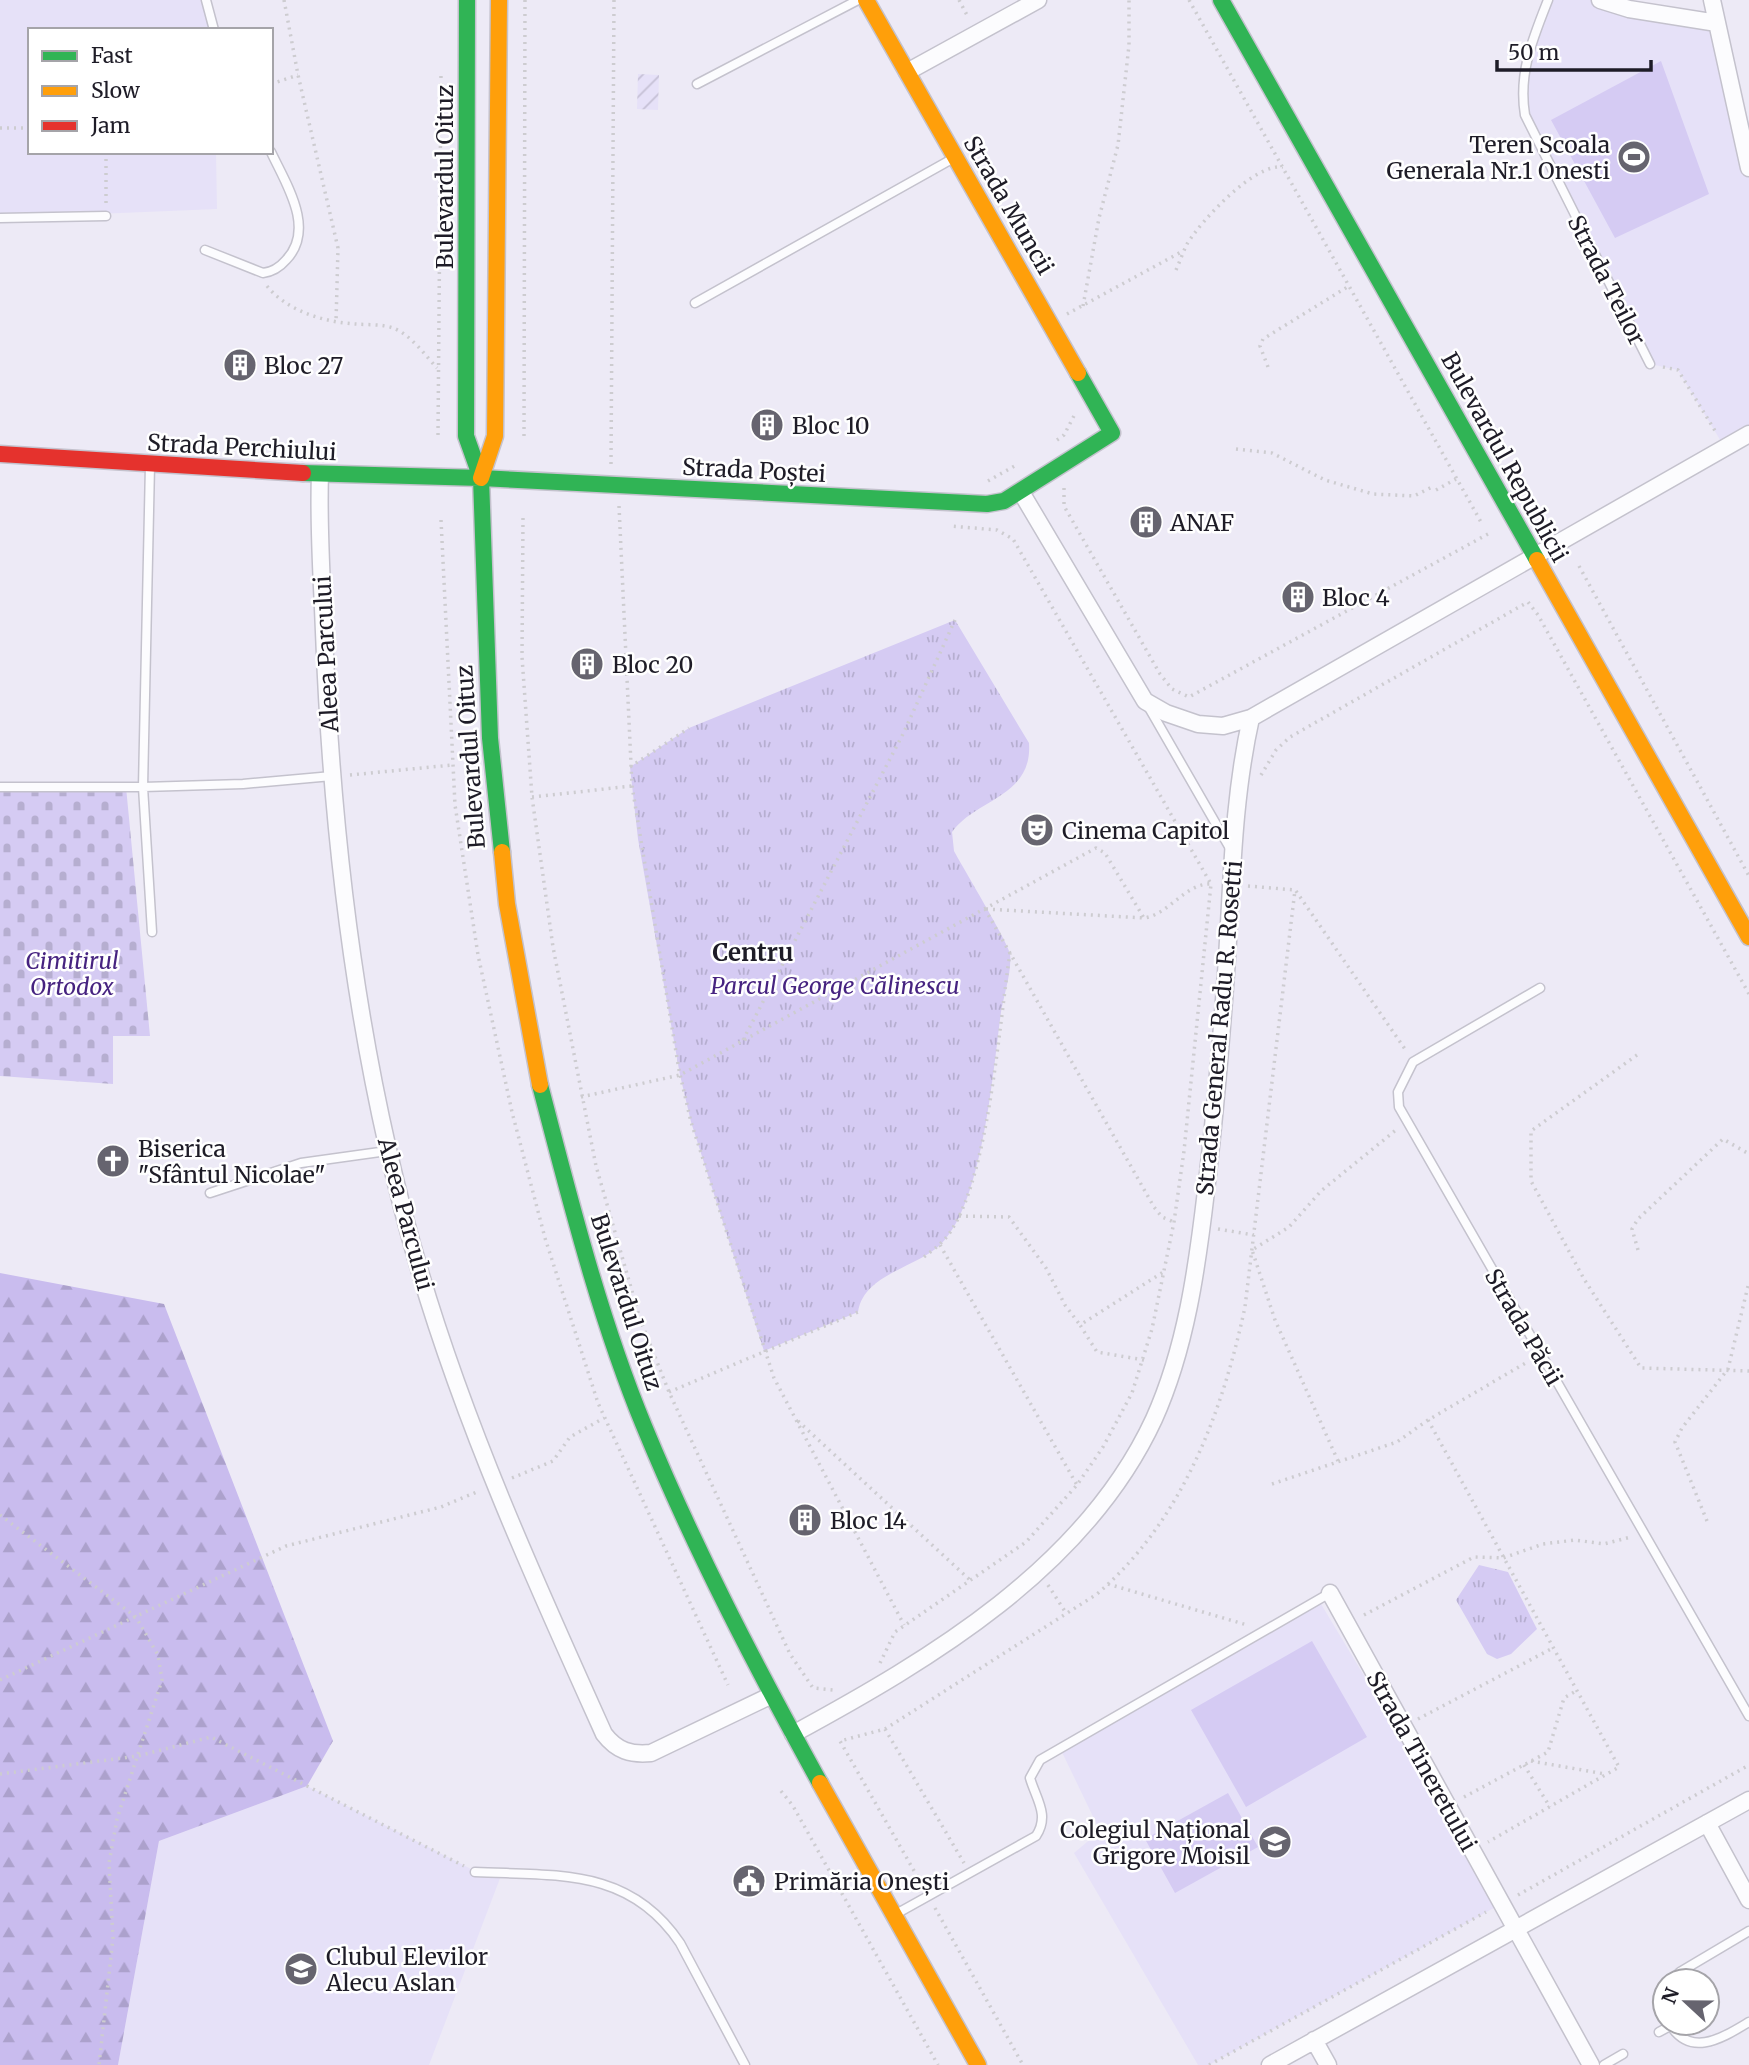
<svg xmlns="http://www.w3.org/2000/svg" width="1749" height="2065" font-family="Merriweather,serif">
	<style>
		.built { fill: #e6e1f8 }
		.industrial { fill: url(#industrial-furrows) }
		.grass { fill: url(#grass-tufts) }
		.forest { fill: url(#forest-firs) }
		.cemetery { fill: url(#cemetery-stones) }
		.pitch { fill: #d5cbf3 }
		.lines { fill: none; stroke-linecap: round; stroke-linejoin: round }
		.lane-casing { stroke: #c4c2cd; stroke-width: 11 }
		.street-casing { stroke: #c4c2cd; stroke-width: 19 }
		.fast-casing { stroke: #c4c2cd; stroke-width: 19 }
		.slow-casing { stroke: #c4c2cd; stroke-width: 19 }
		.jam-casing { stroke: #c4c2cd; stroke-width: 19 }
		.path { stroke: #cdccd0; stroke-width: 3.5; stroke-dasharray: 2 5; stroke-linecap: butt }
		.lane { stroke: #fcfcfe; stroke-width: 8 }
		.street { stroke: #fcfcfe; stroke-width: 16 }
		.fast { stroke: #30b455; stroke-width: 16 }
		.slow { stroke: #ff9f0a; stroke-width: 16 }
		.jam { stroke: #e5322d; stroke-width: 16 }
		.labels { text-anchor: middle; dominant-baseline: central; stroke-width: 5; stroke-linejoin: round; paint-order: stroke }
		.poi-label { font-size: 23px; fill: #1e1c27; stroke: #fff; text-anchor: start }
		.street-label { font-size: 23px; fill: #1e1c27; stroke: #fff }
		.park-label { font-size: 23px; font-style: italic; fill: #462380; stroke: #fff }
		.neighbourhood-label { font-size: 24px; font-weight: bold; fill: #1e1c27; stroke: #fff }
	</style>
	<defs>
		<pattern id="industrial-furrows" width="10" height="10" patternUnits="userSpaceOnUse" patternTransform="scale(1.75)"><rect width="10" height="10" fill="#e6e1f8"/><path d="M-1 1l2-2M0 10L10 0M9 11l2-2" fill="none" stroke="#c5c0d5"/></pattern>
		<pattern id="grass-tufts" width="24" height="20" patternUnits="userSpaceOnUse" patternTransform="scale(1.75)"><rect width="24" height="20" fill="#d5cbf3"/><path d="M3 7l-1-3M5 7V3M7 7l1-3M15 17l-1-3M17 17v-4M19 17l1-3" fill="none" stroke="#b6aed0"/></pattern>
		<pattern id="forest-firs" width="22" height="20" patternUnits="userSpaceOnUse" patternTransform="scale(1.75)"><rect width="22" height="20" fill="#c9bcee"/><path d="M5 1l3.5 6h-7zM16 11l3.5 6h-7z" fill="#aca1cc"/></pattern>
		<pattern id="cemetery-stones" width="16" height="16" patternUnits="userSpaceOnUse" patternTransform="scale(1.75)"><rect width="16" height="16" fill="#d5cbf3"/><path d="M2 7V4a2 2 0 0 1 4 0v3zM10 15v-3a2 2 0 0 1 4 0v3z" fill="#b6aed0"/></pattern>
	</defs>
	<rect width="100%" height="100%" fill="#edeaf6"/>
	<!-- built -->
	<path class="built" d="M0 0H206L214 30H30V152H216L217 209 0 218Z
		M1548 0H1600L1717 23 1749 166V434L1725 448 1678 370 1650 364 1523 106V77Z
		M1321 1604 1501 1904 1209 2065H1198L1074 1853 1100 1831 1060 1748Z
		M307 1786 471 1869 502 1873 429 2065H118L159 1841Z"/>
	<!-- industrial -->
	<path class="industrial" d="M638 74 659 75 658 110 637 109Z"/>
	<!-- grass -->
	<path class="grass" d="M955 620 1029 743C1033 797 975 799 952 832L954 851C963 868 1008 942 1010 954 1012 971 1004 995 1001 1012 993 1071 983 1201 942 1243 918 1268 864 1273 858 1312L764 1351 691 1122 680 1075 638 839 630 767 689 728Z
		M1479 1565 1508 1572 1537 1629 1511 1654 1497 1659 1487 1654 1456 1600Z"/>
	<!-- forest -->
	<path class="forest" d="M0 1273 164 1304 333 1741 307 1786 159 1841 118 2065H0Z"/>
	<!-- cemetery -->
	<path class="cemetery" d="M0 787H126L150 1036H113V1084L0 1076Z"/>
	<!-- pitch -->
	<path class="pitch" d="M1661 61 1709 194 1615 238 1551 120Z
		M1312 1641 1367 1737 1246 1807 1191 1710Z
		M1228 1793 1258 1847 1175 1893 1145 1839Z"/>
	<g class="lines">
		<defs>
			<path id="lane" d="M206 0 214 30
				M1548 0C1533 38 1518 73 1525 115L1650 364
				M697 84 858 0
				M0 218 106 216
				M205 250 263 273C272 272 280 267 286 260 316 229 286 184 271 152
				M695 303 952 159
				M1148 706 1231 850
				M0 787H143L150 465
				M152 932 143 787 243 784 332 776
				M1540 988 1413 1062 1398 1092 1399 1107 1749 1716
				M210 1193 301 1163 387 1151
				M475 1872C556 1876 629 1867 680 1943L745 2065
				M896 1914 1036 1836C1050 1815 1036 1799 1030 1778L1040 1760 1330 1593
				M1671 1981 1680 1972 1749 1931
				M1665 1999V2009
				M1669 2023C1690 2059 1722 2038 1749 2022
				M1659 2032 1670 2026
				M1604 2065 1623 2054"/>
			<path id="street" d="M1600 0 1629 9 1717 23
				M1712 0 1749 168
				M907 72 1038 0
				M320 474C318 527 322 579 324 632 332 846 359 1066 420 1272 467 1431 536 1583 604 1734 617 1751 631 1755 651 1753L772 1695
				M1021 492 1145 701 1166 713 1198 724 1223 726 1251 718 1749 434
				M1330 1593 1591 2065
				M793 1734C931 1659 1085 1568 1154 1419 1186 1348 1197 1268 1206 1191 1214 1123 1220 1055 1225 987 1232 897 1231 807 1251 718
				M1707 1823 1749 1900
				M1314 2040 1328 2065
				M1270 2065 1749 1800"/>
			<path id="fast" d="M467 0 466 436 481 478 490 738 502 852
				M1221 0 1537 560
				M303 473 481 478 987 504 1004 501 1112 433 1078 373
				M540 1085C570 1199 599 1317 644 1426 694 1548 756 1667 820 1783"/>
			<path id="slow" d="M866 0 1078 373
				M481 478 495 436 499 0
				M1537 560 1749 937
				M502 852 507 904 540 1085
				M820 1783 978 2065"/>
			<path id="jam" d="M0 454 303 473"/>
		</defs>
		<!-- lane casing -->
		<use href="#lane" class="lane-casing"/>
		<!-- street casing -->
		<use href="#street" class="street-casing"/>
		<!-- fast casing -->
		<use href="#fast" class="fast-casing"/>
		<!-- slow casing -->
		<use href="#slow" class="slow-casing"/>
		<!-- jam casing -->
		<use href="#jam" class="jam-casing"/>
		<!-- path -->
		<path class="path" d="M284 0 298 75 338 248 336 323
			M959 0 968 17
			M1189 0 1481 522
			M271 84 298 75
			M0 128H30
			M106 203V152
			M1176 270C1180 261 1183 252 1187 244 1201 221 1254 163 1283 167
			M267 286C287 311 324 322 355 324 367 325 382 324 393 328 410 334 425 355 437 368
			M1083 306 1099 218 1118 145 1129 45V0
			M1067 314 1183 251
			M1268 367 1260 346 1263 339 1349 286
			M1663 367 1678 370 1717 434
			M438 435 441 74
			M524 436 525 0
			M1057 440 1064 435 1076 412
			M1236 449 1272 453 1325 480 1373 494 1414 496 1434 486
			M611 464 614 0
			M988 481 1018 464
			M1064 488V506L1160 674 1172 689 1189 697 1488 534
			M1436 490 1456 479
			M619 506 632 786 679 1070 691 1122 774 1378 904 1625
			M523 518 522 657 532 797 553 947 596 1166 640 1319 669 1392 790 1654 813 1688 833 1690
			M441 520 455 805 478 955 512 1112 545 1238 598 1403 728 1685
			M1579 566 1749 876
			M630 767 689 728
			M350 775 452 765
			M1261 775 1276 750 1290 737 1528 602 1538 615 1749 994
			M532 797 632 786
			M1248 886 1295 890
			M1296 891 1407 1052
			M985 909 1154 1207 1162 1217 1174 1222
			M986 909 1144 918C1170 914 1185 883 1211 884
			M743 1040 903 734 955 620
			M1637 1055 1531 1131V1181L1584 1279 1641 1368 1749 1371
			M581 1097 680 1075 1096 848 1105 853 1144 918
			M959 1216 1009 1217 1046 1268 1065 1305 1080 1325
			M1218 1229 1254 1235
			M940 1245 1077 1485
			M1638 1250 1632 1229 1638 1219 1723 1139 1749 1154
			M924 1257C934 1249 944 1242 951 1231 989 1173 999 1025 1010 953
			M1144 1360 1097 1352 1080 1325 1165 1271
			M669 1392 858 1312
			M1428 1420 1619 1767 1488 1842
			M798 1421 970 1580
			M1338 1461 1275 1320 1252 1250 1289 1227 1321 1191 1396 1130
			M512 1478 553 1461 570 1437 604 1418
			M1272 1484 1397 1442 1428 1420 1529 1361
			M0 1515 136 1617 158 1655 162 1680 117 1819 109 1863 113 1938 99 2065
			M1707 1521 1675 1442 1682 1428 1728 1369 1749 1282
			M1108 1584 1247 1625
			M1048 1585 1066 1613
			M1364 1615 1474 1557 1503 1558 1543 1544 1575 1540 1604 1544 1631 1537
			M880 1663 895 1632 1026 1542 1077 1485 1103 1447 1132 1393 1152 1329 1174 1222 1184 1151 1211 884 1013 539 997 530 950 526
			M0 1680 286 1546 441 1507 479 1491
			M1418 1719 1553 1648
			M885 1729 964 1863
			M1531 1761 1605 1774
			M1524 1765 1550 1807
			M0 1774 138 1756 211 1737 464 1866
			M781 1791 793 1806 938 2065
			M1464 1797 1548 1752 1564 1698 1576 1691
			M921 1883 840 1741 885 1729 1097 1594C1182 1521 1222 1414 1245 1307L1295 890
			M1518 1895 1749 1765
			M935 1908 1023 2065
			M1209 2065 1486 1912"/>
		<!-- lane -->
		<use href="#lane" class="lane"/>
		<!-- street -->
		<use href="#street" class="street"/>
		<!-- fast -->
		<use href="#fast" class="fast"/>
		<!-- slow -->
		<use href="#slow" class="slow"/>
		<!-- jam -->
		<use href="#jam" class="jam"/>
	</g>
	<!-- icons -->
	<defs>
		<symbol id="stadium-disc" viewBox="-11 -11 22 22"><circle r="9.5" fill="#66646f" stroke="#fff"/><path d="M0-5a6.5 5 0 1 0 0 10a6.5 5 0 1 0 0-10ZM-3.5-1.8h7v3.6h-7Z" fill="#fff"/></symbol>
		<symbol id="building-disc" viewBox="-11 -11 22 22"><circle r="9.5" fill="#66646f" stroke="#fff"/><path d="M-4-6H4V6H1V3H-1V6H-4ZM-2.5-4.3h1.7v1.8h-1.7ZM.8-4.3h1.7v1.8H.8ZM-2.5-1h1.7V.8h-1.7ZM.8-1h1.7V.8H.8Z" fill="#fff"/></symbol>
		<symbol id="theatre-disc" viewBox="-11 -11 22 22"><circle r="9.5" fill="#66646f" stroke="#fff"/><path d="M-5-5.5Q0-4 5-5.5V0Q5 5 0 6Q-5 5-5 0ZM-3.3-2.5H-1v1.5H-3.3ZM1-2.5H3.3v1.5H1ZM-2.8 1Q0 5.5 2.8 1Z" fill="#fff"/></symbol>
		<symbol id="church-disc" viewBox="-11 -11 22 22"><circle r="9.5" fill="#66646f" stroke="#fff"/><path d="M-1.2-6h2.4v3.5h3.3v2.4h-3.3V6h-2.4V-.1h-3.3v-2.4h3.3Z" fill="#fff"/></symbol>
		<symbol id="school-disc" viewBox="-11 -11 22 22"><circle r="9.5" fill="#66646f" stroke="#fff"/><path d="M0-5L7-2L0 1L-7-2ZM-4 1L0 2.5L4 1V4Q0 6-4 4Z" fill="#fff"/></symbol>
		<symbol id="civic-disc" viewBox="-11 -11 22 22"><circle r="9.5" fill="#66646f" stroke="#fff"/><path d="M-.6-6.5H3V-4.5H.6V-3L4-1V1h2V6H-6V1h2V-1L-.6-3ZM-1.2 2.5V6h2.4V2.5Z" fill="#fff"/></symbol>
	</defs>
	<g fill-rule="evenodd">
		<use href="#stadium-disc" x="1615" y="138" width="38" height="38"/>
		<use href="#building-disc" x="221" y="346" width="38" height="38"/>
		<use href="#building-disc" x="748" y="406" width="38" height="38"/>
		<use href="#building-disc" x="1127" y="503" width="38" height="38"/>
		<use href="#building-disc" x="1279" y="578" width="38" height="38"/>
		<use href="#building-disc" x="568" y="645" width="38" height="38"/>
		<use href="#theatre-disc" x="1018" y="811" width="38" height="38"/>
		<use href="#church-disc" x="94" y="1142" width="38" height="38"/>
		<use href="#building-disc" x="786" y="1501" width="38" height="38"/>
		<use href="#school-disc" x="1256" y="1823" width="38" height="38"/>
		<use href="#civic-disc" x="730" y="1862" width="38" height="38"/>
		<use href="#school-disc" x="282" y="1950" width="38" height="38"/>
	</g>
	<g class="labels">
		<!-- poi labels -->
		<g class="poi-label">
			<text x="1610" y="144" text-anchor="end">Teren Scoala<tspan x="1610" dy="26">Generala Nr.1 Onesti</tspan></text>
			<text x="264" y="365">Bloc 27</text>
			<text x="792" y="425">Bloc 10</text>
			<text x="1170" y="522">ANAF</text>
			<text x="1322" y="597">Bloc 4</text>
			<text x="612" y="664">Bloc 20</text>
			<text x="1062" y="830">Cinema Capitol</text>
			<text x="138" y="1148">Biserica<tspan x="138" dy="26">"Sfântul Nicolae"</tspan></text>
			<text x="830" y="1520">Bloc 14</text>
			<text x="1250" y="1829" text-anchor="end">Colegiul Național<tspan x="1250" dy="26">Grigore Moisil</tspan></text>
			<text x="774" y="1881">Primăria Onești</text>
			<text x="326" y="1956">Clubul Elevilor<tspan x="326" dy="26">Alecu Aslan</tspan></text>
		</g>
		<!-- street labels -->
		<g class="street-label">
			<text transform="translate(444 177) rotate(-90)">Bulevardul Oituz</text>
			<text transform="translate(1009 205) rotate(60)">Strada Muncii</text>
			<text transform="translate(1607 280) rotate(63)">Strada Teilor</text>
			<text transform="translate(242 447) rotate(3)">Strada Perchiului</text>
			<text transform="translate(1505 457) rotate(61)">Bulevardul Republicii</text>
			<text transform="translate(754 470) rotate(3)">Strada Poștei</text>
			<text transform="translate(326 654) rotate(-93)">Aleea Parcului</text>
			<text transform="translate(470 757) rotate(-94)">Bulevardul Oituz</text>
			<text transform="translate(1219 1028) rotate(-85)">Strada General Radu R. Rosetti</text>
			<text transform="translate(406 1214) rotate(75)">Aleea Parcului</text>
			<text transform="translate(627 1302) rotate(72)">Bulevardul Oituz</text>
			<text transform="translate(1524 1327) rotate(60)">Strada Păcii</text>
			<text transform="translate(1422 1761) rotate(61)">Strada Tineretului</text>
		</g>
		<!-- park labels -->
		<g class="park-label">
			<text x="72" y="960">Cimitirul<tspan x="72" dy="26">Ortodox</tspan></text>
			<text x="835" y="985">Parcul George Călinescu</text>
		</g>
		<!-- neighbourhood labels -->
		<g class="neighbourhood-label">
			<text x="753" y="952">Centru</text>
		</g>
	</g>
	<!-- legend -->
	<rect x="28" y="28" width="245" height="126" fill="#ffffff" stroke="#a5a4a9" stroke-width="2"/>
	<rect x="42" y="51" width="35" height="10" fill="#30b455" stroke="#a5a4a9" stroke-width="2"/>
	<text x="91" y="63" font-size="21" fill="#1e1c27">Fast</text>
	<rect x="42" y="86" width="35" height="10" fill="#ff9f0a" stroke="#a5a4a9" stroke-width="2"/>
	<text x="91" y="98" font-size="21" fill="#1e1c27">Slow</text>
	<rect x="42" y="121" width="35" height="10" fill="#e5322d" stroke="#a5a4a9" stroke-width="2"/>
	<text x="91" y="133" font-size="21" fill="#1e1c27">Jam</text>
	<!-- north arrow -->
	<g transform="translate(1686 2002) rotate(292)"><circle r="33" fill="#ffffff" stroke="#a5a4a9" stroke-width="2"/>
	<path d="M0-5L12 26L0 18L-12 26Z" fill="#66646f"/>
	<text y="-10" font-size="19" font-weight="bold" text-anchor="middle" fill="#1e1c27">N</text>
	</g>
	<!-- scale -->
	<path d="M1497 60v10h154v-10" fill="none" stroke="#1e1c27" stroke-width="3.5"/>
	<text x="1508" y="60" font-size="21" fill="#1e1c27" stroke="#ffffff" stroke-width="5" paint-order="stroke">50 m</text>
</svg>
